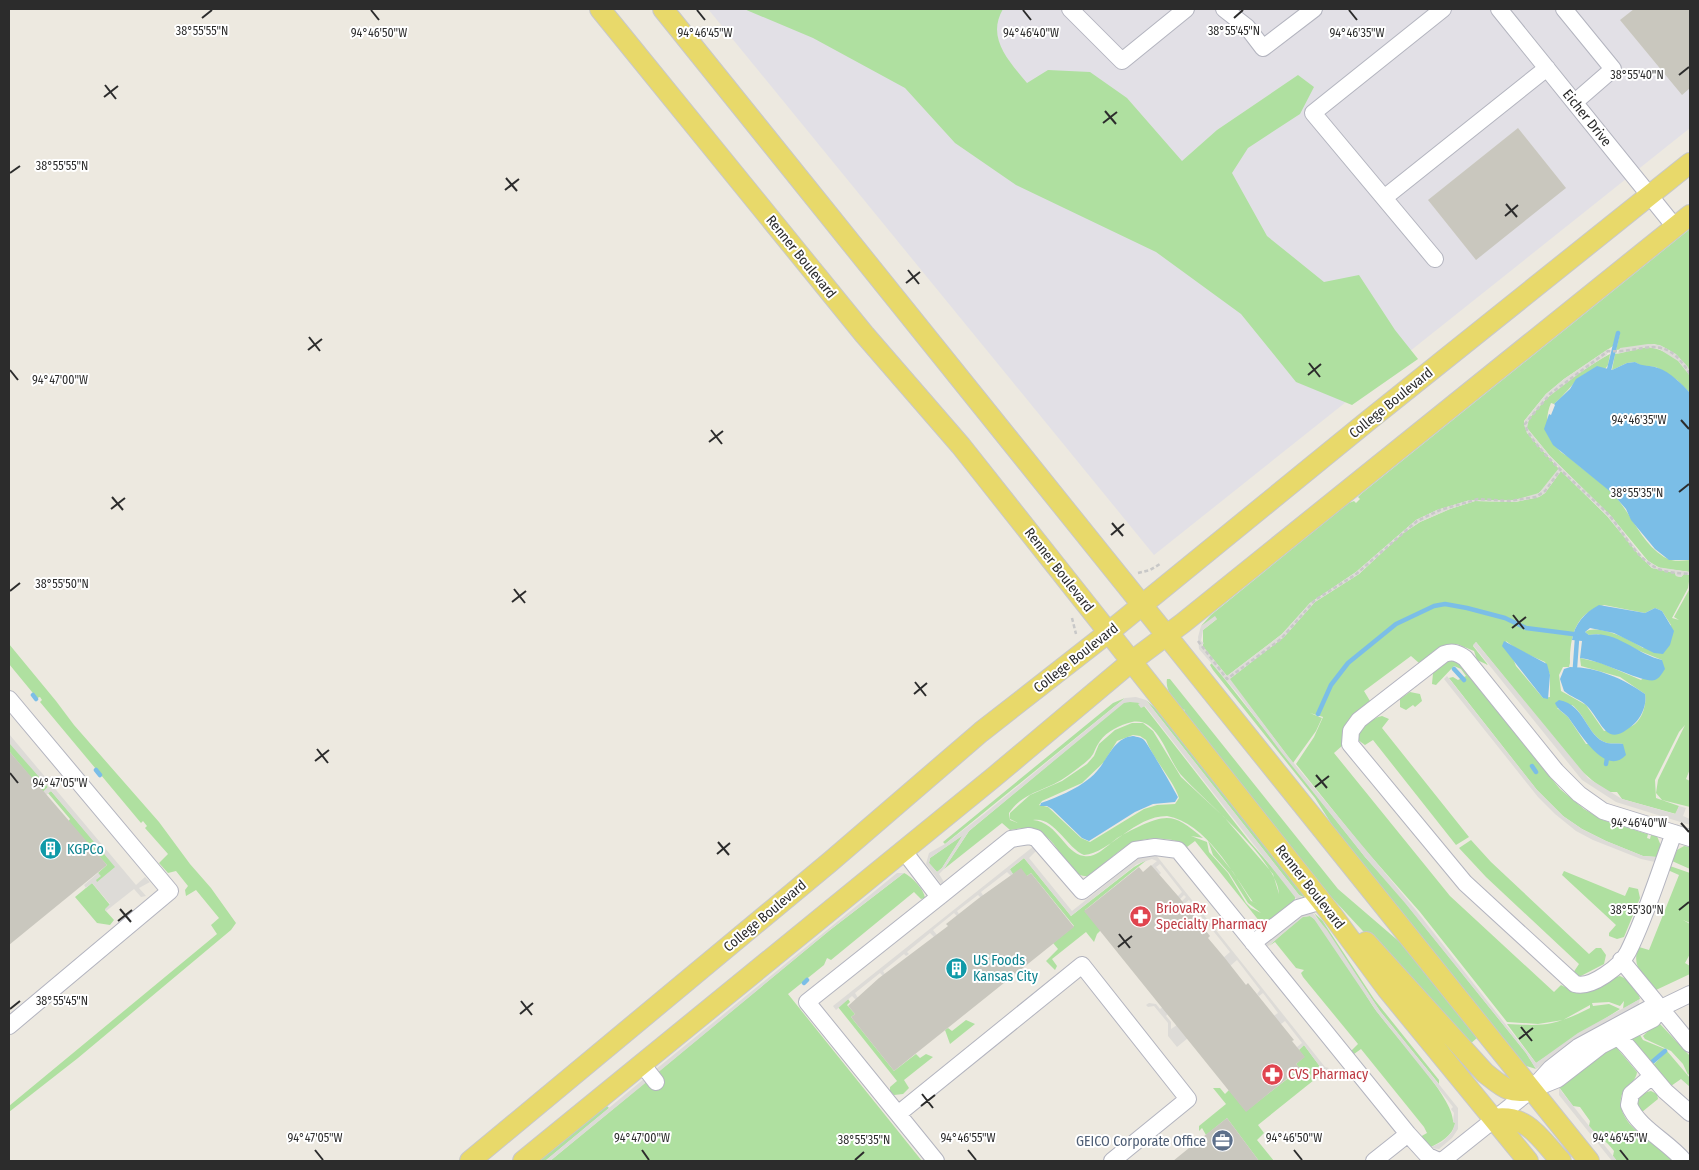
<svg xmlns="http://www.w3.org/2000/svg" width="1699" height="1170" font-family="'Fira Sans Condensed',sans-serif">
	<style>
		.industrial { fill: #e2e0e6 }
		.green { fill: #afe0a0; fill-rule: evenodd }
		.plaza { fill: #dddbd7; fill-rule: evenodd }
		.water { fill: #7bbee7 }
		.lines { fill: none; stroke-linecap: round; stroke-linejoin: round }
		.stream { stroke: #7bbee7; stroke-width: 4.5 }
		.building { fill: #c9c7be }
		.minor-casing { stroke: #b3b4bf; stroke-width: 18 }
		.major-casing { stroke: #c8c8c8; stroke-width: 22 }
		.path { stroke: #c8c8c8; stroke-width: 2.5; stroke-dasharray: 4 2.5; stroke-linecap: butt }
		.minor { stroke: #fff; stroke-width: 16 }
		.major { stroke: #e8d96a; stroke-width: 20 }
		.ticks { fill: none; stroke: #2c2c2c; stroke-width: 2 }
		.labels { text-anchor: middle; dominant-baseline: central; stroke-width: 4; stroke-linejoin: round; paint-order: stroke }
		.street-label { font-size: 14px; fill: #2c2c2c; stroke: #fff }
		.culture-label { font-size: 14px; fill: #0d838f; stroke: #fff; text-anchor: start }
		.health-label { font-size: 14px; fill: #be3a42; stroke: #fff; text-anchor: start }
		.service-label { font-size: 14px; fill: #4e5e75; stroke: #fff; text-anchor: end }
		.ticks-label { font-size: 12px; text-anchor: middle; fill: #2c2c2c; stroke: #fff; stroke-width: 4; stroke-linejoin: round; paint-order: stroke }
	</style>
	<rect width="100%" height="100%" fill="#ede9e0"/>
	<!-- industrial -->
	<path class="industrial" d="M708 9H1690V128L1154 555Z"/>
	<!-- green -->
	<path class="green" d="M744 9H1003C986 38 1009 61 1027 83L1048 70 1090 72 1127 98 1182 161 1217 130 1298 75 1314 87 1300 114 1248 148 1232 173 1267 236 1324 282 1359 275 1395 330 1418 359 1352 405 1296 382 1241 314 1156 252 1016 185 955 143 905 88 813 38Z
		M1690 229V371C1681 358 1670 348 1654 344L1616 350 1620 333 1617 332 1613 346 1564 379 1546 394 1524 421 1527 433 1559 469 1545 488 1536 495 1514 500H1470L1437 510 1416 520 1356 572 1310 603 1282 634 1227 676 1203 647V630L1217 619 1201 626 1211 615 1349 503 1354 501 1356 503 1360 499 1358 497 1361 494Z
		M1647 347C1662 348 1685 360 1690 376 1691 381 1690 388 1690 393L1677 380 1656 367 1642 366 1635 362 1627 363 1612 370 1615 354Z
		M1610 354 1608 365 1605 369C1582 366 1570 391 1554 404L1551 403C1544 419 1547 434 1559 450 1562 454 1567 455 1571 459 1584 471 1599 480 1612 493 1631 512 1640 542 1664 557 1672 562 1681 561 1690 560V572L1660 568 1648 561 1611 516 1550 456 1527 428C1526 406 1591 364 1610 354Z
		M1561 471 1607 516 1639 555 1652 568 1675 573 1676 576 1681 577 1684 574 1690 575 1688 588 1672 618 1679 620 1674 617 1690 588V769L1686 779 1690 781V807L1662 800 1656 793 1658 780 1685 725 1679 732 1655 780 1656 798 1679 806 1676 814 1622 799 1617 792H1609L1601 788 1577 767 1476 642 1473 646 1488 665 1477 660 1474 651 1457 644 1447 645 1419 663 1411 656 1364 691 1370 701C1352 716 1342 720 1343 745L1334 753 1450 896 1554 992 1561 985C1594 1002 1591 982 1620 976L1628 980 1639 996 1640 999 1623 1009 1624 1001 1620 1006 1609 1002 1592 1003 1593 1006 1609 1004 1620 1009 1536 1063 1507 1024C1546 1026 1554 1026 1590 1008V1005L1563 1020 1538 1024 1507 1022 1420 912 1361 845 1296 764 1314 737 1323 717 1310 713 1322 718 1316 731 1293 763 1229 679 1284 637 1315 602 1359 574 1402 534 1420 522 1450 509 1475 501 1515 502 1539 497 1545 493ZM1604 605 1645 613 1655 608 1662 611 1671 625 1643 648C1632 640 1597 623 1585 632L1589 635 1598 634 1662 660 1641 680 1601 663 1580 658 1581 666 1620 677 1645 694C1647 704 1642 721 1632 726 1624 729 1612 729 1604 731L1586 705 1561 691 1559 675 1563 667H1569L1570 663C1570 636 1575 613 1604 605ZM1506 641 1518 650 1545 662 1550 675V697L1543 698 1516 666ZM1572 705C1585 714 1590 738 1607 743 1611 744 1618 743 1623 744H1586L1568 717 1557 708Z
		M9 644 56 701 74 725 159 822 190 864 211 888 236 923 231 930 78 1058 9 1112V1106L217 934 211 925 219 918 196 890 186 896 185 890 188 886 176 871 168 873 159 863 168 854 145 828 147 826 143 821 141 823 40 702 42 700 40 697 37 698 9 664Z
		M1452 660 1458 663 1560 789 1584 809 1603 820 1644 833 1648 834 1647 838 1650 839 1651 835 1657 836 1661 846 1657 857 1643 856 1606 841 1582 829 1563 816 1537 790 1449 678 1453 677 1458 680 1466 676 1461 669 1454 666 1436 685 1432 684 1433 673 1447 661Z
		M1212 663 1365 857 1396 891 1526 1053 1536 1069 1523 1065 1352 856 1315 798 1213 670 1210 665Z
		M1167 679H1170L1338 889 1402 944 1478 1037 1469 1045 1321 886 1183 712 1185 710 1181 709C1174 701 1165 690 1167 679Z
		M1410 692 1420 694 1422 701 1415 707 1413 705 1406 710 1400 707V699Z
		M1125 698 945 844 943 842 1113 703Z
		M1146 700 1158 711 1306 898 1299 895Z
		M1124 702H1138L1144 706 1250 842 1296 895 1294 902 1254 932 1253 929 1260 922 1195 841 1187 847C1180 841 1174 840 1165 839 1129 835 1116 855 1090 876 1059 880 1063 818 1010 830L1002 823 944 869 969 831ZM1132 722C1160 717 1167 761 1183 777 1207 803 1277 860 1279 894L1273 874 1268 868 1224 817 1181 777 1153 731 1143 723H1132L1115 730 1099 744 1094 756 1087 764 1062 781 1030 795 1010 813V819L1018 823 1010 820 1009 813C1020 796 1037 792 1054 784 1064 779 1073 772 1082 765 1097 754 1092 752 1100 741 1107 731 1120 725 1132 722ZM1133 735 1140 736 1146 740C1153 759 1174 781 1179 798L1175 804 1157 805 1144 809 1090 842 1081 838 1048 807 1039 805 1042 801 1082 783 1104 762 1117 741ZM1167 816C1206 823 1232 872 1253 902L1258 904 1251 901 1233 872 1208 841 1213 855 1229 873 1248 903 1261 913 1251 908 1246 903 1228 873 1209 852 1207 842 1191 836 1203 838C1176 816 1170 812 1138 827 1129 831 1119 836 1111 843 1104 849 1094 858 1084 856 1064 853 1059 823 1033 820 1054 816 1066 847 1084 855 1110 853 1134 816 1167 816Z
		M1382 716 1389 719 1382 728 1469 837 1456 845 1373 740 1365 745 1358 740C1357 729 1372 718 1382 716Z
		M10 742 48 787 43 792 9 751Z
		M51 791 116 867 97 883 95 880 100 876 98 873 107 865 68 822 70 819 48 793Z
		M963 835 942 868 937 872 929 863 930 858Z
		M1471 840 1491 862 1589 954 1596 948H1601L1606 955 1604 964 1579 977 1573 973 1579 964 1486 877 1459 848Z
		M1684 846 1690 847V869L1672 861 1677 850Z
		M1024 858 1071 916 1134 867 1148 859 1085 910 1101 930 1097 934 1094 942 1086 932 1052 959 1057 966 1055 970 1046 961 1058 949 1053 943 1074 926 1031 873 1027 876 1013 874 1009 870Z
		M1670 866 1690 873V923L1683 920 1690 924V954L1685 963 1690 966V974L1656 990C1644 976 1630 966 1639 947L1649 950 1679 875 1670 871Z
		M1564 871 1625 896 1629 887 1638 889 1640 898 1624 937 1617 939 1609 936V933L1616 925 1562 875Z
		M904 873C912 877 924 889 925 898L921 899 914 892 831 960 827 958 824 965 788 994 922 1161H550L830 930Z
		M92 883 110 905 105 910 114 920 110 925 97 923 75 897Z
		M1314 913 1322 920 1374 999 1439 1080V1084L1380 1011Z
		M1310 916C1327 925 1363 993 1378 1013 1394 1035 1455 1099 1453 1122L1456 1123C1451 1137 1441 1142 1429 1148L1420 1137 1427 1133 1424 1127 1361 1049 1354 1054 1350 1052 1358 1044 1303 977 1301 973 1304 970 1296 968 1275 942 1269 946 1301 917Z
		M848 999 850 1002 847 1005 855 1014 851 1017 894 1071 916 1054 920 1058 926 1054 933 1057 904 1080 909 1088 903 1094 894 1095 890 1091V1087L897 1081 838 1007Z
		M966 1020 975 1024 950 1044 945 1030 948 1028 952 1031Z
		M1660 1024 1690 1056V1073L1688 1075 1683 1064 1671 1051 1645 1039 1643 1036 1647 1032 1640 1035 1643 1040 1665 1049 1651 1061 1632 1039 1646 1030 1647 1032 1654 1025Z
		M1304 1045 1324 1072 1258 1125 1264 1133 1257 1140 1274 1161H1259L1227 1118 1206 1135 1202 1128 1199 1131V1126L1226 1104 1213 1088H1220L1225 1094 1229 1090 1246 1111 1300 1069 1296 1064 1304 1057 1299 1050Z
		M1616 1047 1637 1072C1636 1083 1623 1087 1621 1098 1617 1127 1657 1143 1673 1161H1617L1613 1156 1614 1151C1606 1140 1597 1136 1589 1126L1590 1121 1580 1107 1573 1106 1559 1087 1586 1062Z
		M1667 1051 1690 1078V1087L1681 1079 1671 1086 1653 1065Z
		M1651 1091 1657 1094 1658 1099 1642 1112 1637 1107C1638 1097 1642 1093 1651 1091Z
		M607 1106 609 1108 545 1161H539Z"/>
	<!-- plaza -->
	<path class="plaza" d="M1648 344 1660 345 1676 354 1688 367 1690 376 1678 361 1659 349 1647 347 1617 354 1620 348Z
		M1608 349 1607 355 1581 372 1547 398 1529 419 1527 428 1550 456 1611 516 1643 557 1657 567 1690 572V575L1684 574 1681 577 1676 576 1675 573 1652 568 1639 555 1607 516 1561 471 1545 493 1539 497 1515 502 1475 501 1450 509 1420 522 1402 534 1359 574 1315 602 1284 637 1230 679 1287 755 1415 909 1536 1063 1578 1033 1640 999 1638 1006 1536 1069 1526 1053 1405 903 1365 857 1281 752 1237 693 1199 649 1198 637 1201 626 1215 616 1217 619 1203 630 1201 641 1204 643 1202 645 1227 676 1282 634 1310 603 1356 572 1416 520 1437 510 1470 500H1514L1539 493 1559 468 1527 433 1524 425 1525 420 1546 394 1564 379Z
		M1476 642 1588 778 1622 799 1675 814 1679 806 1686 808 1683 816 1690 819V825L1616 802 1582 780 1473 645Z
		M1447 676 1537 790 1563 816 1582 829 1606 841 1643 856 1657 857 1655 862 1641 859 1593 840 1576 831 1555 814 1538 797 1444 679Z
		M1136 697 1146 700 1299 895 1305 899 1298 901 1145 706 1141 708 1138 704 1140 703 1130 702 1124 703 969 831 944 869 939 874 944 882 942 885 926 864 929 853 945 844 984 814 1125 698ZM962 836 942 868 937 872 929 863 930 858Z
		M9 734 136 885 145 877 150 882 139 888 146 896 141 897 134 889 106 911 105 909 110 904 92 883 86 888 84 885 98 873 101 876 96 880 97 882 115 867 51 791 46 795 43 792 48 787 9 743Z
		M1034 846 1036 851 1029 858 1072 911 1140 857 1156 855 1325 1067 1329 1068 1324 1072 1304 1045 1298 1050 1297 1047 1302 1043 1285 1021 1281 1024 1272 1017 1278 1013 1263 993 1259 996 1257 994 1260 990 1237 960 1229 967 1222 959 1230 952 1207 923 1202 926 1200 923 1204 920 1189 900 1183 905 1181 902 1186 897 1184 895 1179 900 1177 897 1182 892 1160 864 1156 867 1161 873 1159 875 1151 866 1157 861 1152 859 1137 864 1071 916 1024 858 1010 869 1013 874 1011 876 1007 872 981 892 984 897 982 899 978 895 957 911 959 914 957 916 954 913 933 930 937 935 934 937 930 933 907 952 909 954 906 956 904 954 883 971 886 976 884 977 880 973 855 993 858 998 856 1000 852 996 836 1010 833 1006Z
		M897 873H904L830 930 655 1075V1070Z
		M1312 912 1327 930 1380 1011 1458 1108V1129L1452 1138 1439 1149 1429 1148 1442 1142 1452 1132 1455 1123 1453 1122 1454 1113 1451 1109 1453 1107 1377 1012 1314 919 1310 916 1303 917 1267 947 1264 945 1301 914Z
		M1149 1003 1156 1004 1160 1009 1163 1007 1168 1014 1166 1016 1171 1022V1029L1177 1025 1188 1038 1177 1047 1168 1036V1023L1154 1006 1148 1007 1146 1005Z
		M645 1078 649 1080 550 1161H545Z
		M1559 1087 1562 1092 1617 1161H1612L1559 1095Z"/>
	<!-- water -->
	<path class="water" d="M1635 362C1643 367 1650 365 1658 368 1670 372 1682 384 1690 393V560H1669L1655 549 1631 520 1626 509 1612 493 1553 445 1544 429 1549 414 1551 415 1555 405 1554 404 1570 389 1576 379 1597 366 1612 370 1627 363Z
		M1599 605 1645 613 1655 608 1662 611 1674 631 1670 645 1663 654 1654 653 1614 633 1590 628 1585 632 1589 635C1617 630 1637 655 1662 660L1665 669C1662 673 1660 678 1655 680 1644 684 1598 659 1580 658L1582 641 1572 640C1574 625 1585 612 1599 605Z
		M1504 641 1547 664 1550 675 1548 699 1543 698 1502 646Z
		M1570 667C1597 667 1624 679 1645 694 1647 704 1642 716 1635 723 1606 750 1604 724 1587 706 1580 699 1571 697 1564 691L1560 679 1564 669Z
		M1559 700C1586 705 1586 737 1607 743 1612 744 1618 743 1623 744L1626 755C1605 778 1578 730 1568 717 1563 712 1557 709 1555 703Z
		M1133 736C1137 737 1141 737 1144 740 1148 744 1176 793 1178 797L1175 802 1153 804 1135 812 1089 841 1082 838 1052 809 1047 806H1040L1041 803C1058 797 1075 790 1090 778 1107 765 1111 738 1133 736Z"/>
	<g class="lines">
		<!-- stream -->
		<path class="stream" d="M1609 370 1618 333
			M1575 667 1577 639
			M1454 669 1464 680
			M33 695 36 699
			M1318 714 1331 685 1348 663 1396 624 1434 606 1445 604 1467 608 1505 618 1526 628 1573 634
			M1606 764 1607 758
			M1532 766 1536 772
			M96 770 100 775
			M804 983 807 980
			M1651 1063 1665 1051"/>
	</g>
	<!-- building -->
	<path class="building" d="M1634 9H1690V88L1682 95 1620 20Z
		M1518 128 1566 188 1476 260 1428 200Z
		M9 751 107 865 9 945Z
		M1151 865 1178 896 1210 936 1208 938 1224 957 1246 985 1248 983 1294 1040 1292 1041 1305 1057 1296 1064 1300 1068 1246 1112 1084 911 1139 867 1143 872Z
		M1021 868 1027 876 1031 873 1074 927 894 1071 851 1017 855 1014 848 1006 879 978 948 926 946 924 979 898Z
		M1227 1118 1259 1161H1173L1194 1144Z"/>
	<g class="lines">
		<defs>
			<path id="minor" d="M1070 9 1122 61 1186 9
				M1224 9 1247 27 1263 48 1314 9
				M1499 9 1675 227
				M1564 9 1613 69 1575 102
				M1384 198 1547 68
				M1435 259 1313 113 1443 9
				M9 699 170 891 9 1026
				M1674 833C1659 872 1647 914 1628 952 1621 966 1591 989 1575 984L1465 883 1350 744 1351 731 1359 720 1444 654C1453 651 1458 653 1465 658L1556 771 1579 794 1603 811 1690 838
				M903 850 939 897 1011 839 1029 836 1036 838 1082 891 1135 850 1155 847 1178 850 1408 1134 1428 1156 1439 1161
				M1253 943 1298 908 1322 901
				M1621 960 1690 1044
				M1611 1030 1628 1047 1665 1091 1690 1113
				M642 1064 656 1082
				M1652 1076 1631 1094 1629 1105C1638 1128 1669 1142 1684 1161
				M1536 1088 1558 1079 1602 1045 1653 1019 1661 1008
				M898 1114 1082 965 1188 1099 1112 1161
				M936 1161 807 1002 939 897
				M1374 1161 1408 1134
				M1442 1161 1531 1090 1551 1068 1578 1047 1650 1008H1661L1690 994"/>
			<path id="major" d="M600 9 864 334 961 446 1333 916 1387 989 1528 1161
				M663 9 1589 1161
				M1366 942 1485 1073C1503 1087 1508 1094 1531 1090
				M1494 1119C1528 1114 1540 1139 1561 1161
				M470 1161 830 862 981 732 1109 632 1369 420 1690 163
				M523 1161 994 777 1132 661 1183 623 1690 215"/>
		</defs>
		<!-- minor casing -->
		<use href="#minor" class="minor-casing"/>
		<!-- major casing -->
		<use href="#major" class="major-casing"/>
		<!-- path -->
		<path class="path" d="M1690 374C1663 330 1645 354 1608 351L1550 394 1525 424C1530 448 1589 494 1608 514 1623 531 1633 554 1653 566 1663 573 1679 573 1690 574
			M1138 573 1150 570 1160 564
			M1072 618 1076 634
			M1198 641 1227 679 1281 639 1315 600 1355 575 1417 521 1440 510 1478 499 1509 501 1536 497 1545 491 1561 469"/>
		<!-- minor -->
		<use href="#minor" class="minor"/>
		<!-- major -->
		<use href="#major" class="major"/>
	</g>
	<!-- ticks -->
	<path class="ticks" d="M371 10 379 20M697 10 705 20M1023 10 1031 20M1349 10 1357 20M202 18 212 10M1234 18 1243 10M1679 75 1689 67M105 85 116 99M104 97 118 86M1105 111 1116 124M1103 123 1117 112M10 173 20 166M506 178 517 191M505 190 519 179M1506 204 1517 217M1505 216 1518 205M908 270 919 284M906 283 920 272M309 337 320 351M308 350 322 339M1309 363 1320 377M10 370 18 380M1308 375 1321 364M1681 420 1689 429M711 430 722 444M709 442 723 431M1679 492 1689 484M112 497 123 510M111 509 125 498M1112 523 1123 536M1111 535 1124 524M514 589 525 603M10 591 20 583M512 602 526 591M1513 615 1524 629M1512 628 1526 617M915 682 926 696M914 694 927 683M317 749 328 763M315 761 329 750M10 773 18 783M1316 775 1327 788M1315 787 1329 776M1681 823 1689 832M718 842 729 855M717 854 730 843M120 909 131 922M1679 910 1689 902M118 921 132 910M1119 934 1130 948M1118 947 1132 936M521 1001 532 1015M10 1009 20 1001M520 1014 533 1003M1521 1027 1532 1041M1519 1039 1533 1028M922 1094 933 1108M921 1106 935 1095M315 1150 323 1160M642 1150 649 1160M968 1150 976 1160M1294 1150 1302 1160M1620 1150 1628 1160M855 1160 864 1152"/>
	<!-- icons -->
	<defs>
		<symbol id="building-disc" viewBox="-11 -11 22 22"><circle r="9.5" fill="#0f9aa8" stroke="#fff"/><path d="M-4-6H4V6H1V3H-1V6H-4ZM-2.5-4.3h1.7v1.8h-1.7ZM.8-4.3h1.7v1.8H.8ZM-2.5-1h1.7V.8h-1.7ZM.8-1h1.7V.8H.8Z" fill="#fff"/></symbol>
		<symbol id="pharmacy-disc" viewBox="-11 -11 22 22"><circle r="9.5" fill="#e0444e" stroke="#fff"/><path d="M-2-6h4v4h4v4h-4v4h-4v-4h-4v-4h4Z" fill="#fff"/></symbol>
		<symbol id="office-disc" viewBox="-11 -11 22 22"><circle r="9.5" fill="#5c6f8a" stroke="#fff"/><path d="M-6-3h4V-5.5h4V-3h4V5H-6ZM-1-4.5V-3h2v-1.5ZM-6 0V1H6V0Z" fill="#fff"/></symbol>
	</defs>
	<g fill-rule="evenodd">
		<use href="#building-disc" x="38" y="836" width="25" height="25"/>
		<use href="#pharmacy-disc" x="1128" y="904" width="25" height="25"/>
		<use href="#building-disc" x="944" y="956" width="25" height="25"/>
		<use href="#pharmacy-disc" x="1260" y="1062" width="25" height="25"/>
		<use href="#office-disc" x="1210" y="1128" width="25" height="25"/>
	</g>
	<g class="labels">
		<!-- street labels -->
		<g class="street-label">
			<text transform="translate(1587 118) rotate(51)">Eicher Drive</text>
			<text transform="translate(801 257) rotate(51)">Renner Boulevard</text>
			<text transform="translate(1391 403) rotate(-39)">College Boulevard</text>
			<text transform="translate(1059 570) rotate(52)">Renner Boulevard</text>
			<text transform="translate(1076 658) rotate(-38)">College Boulevard</text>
			<text transform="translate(1310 887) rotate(52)">Renner Boulevard</text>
			<text transform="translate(765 916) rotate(-40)">College Boulevard</text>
		</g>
		<!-- culture labels -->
		<g class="culture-label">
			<text x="67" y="849">KGPCo</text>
			<text x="973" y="960">US Foods<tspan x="973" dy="16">Kansas City</tspan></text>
		</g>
		<!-- health labels -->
		<g class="health-label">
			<text x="1156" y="908">BriovaRx<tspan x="1156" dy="16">Specialty Pharmacy</tspan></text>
			<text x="1288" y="1074">CVS Pharmacy</text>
		</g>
		<!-- service labels -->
		<g class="service-label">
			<text x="1206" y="1141">GEICO Corporate Office</text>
		</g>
	</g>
	<g class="ticks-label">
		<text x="202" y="35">38°55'55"N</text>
		<text x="1234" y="35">38°55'45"N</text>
		<text x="379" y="37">94°46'50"W</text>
		<text x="705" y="37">94°46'45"W</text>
		<text x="1031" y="37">94°46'40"W</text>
		<text x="1357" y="37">94°46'35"W</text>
		<text x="1637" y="79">38°55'40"N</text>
		<text x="62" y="170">38°55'55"N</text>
		<text x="60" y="384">94°47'00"W</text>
		<text x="1639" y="424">94°46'35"W</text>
		<text x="1637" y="497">38°55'35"N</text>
		<text x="62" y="588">38°55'50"N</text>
		<text x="60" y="787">94°47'05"W</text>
		<text x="1639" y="827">94°46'40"W</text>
		<text x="1637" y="914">38°55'30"N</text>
		<text x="62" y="1005">38°55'45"N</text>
		<text x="315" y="1142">94°47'05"W</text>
		<text x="642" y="1142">94°47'00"W</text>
		<text x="968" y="1142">94°46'55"W</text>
		<text x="1294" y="1142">94°46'50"W</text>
		<text x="1620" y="1142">94°46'45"W</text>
		<text x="864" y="1144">38°55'35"N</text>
	</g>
	<!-- border -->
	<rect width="1699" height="1170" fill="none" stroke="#2c2c2c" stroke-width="20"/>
</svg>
